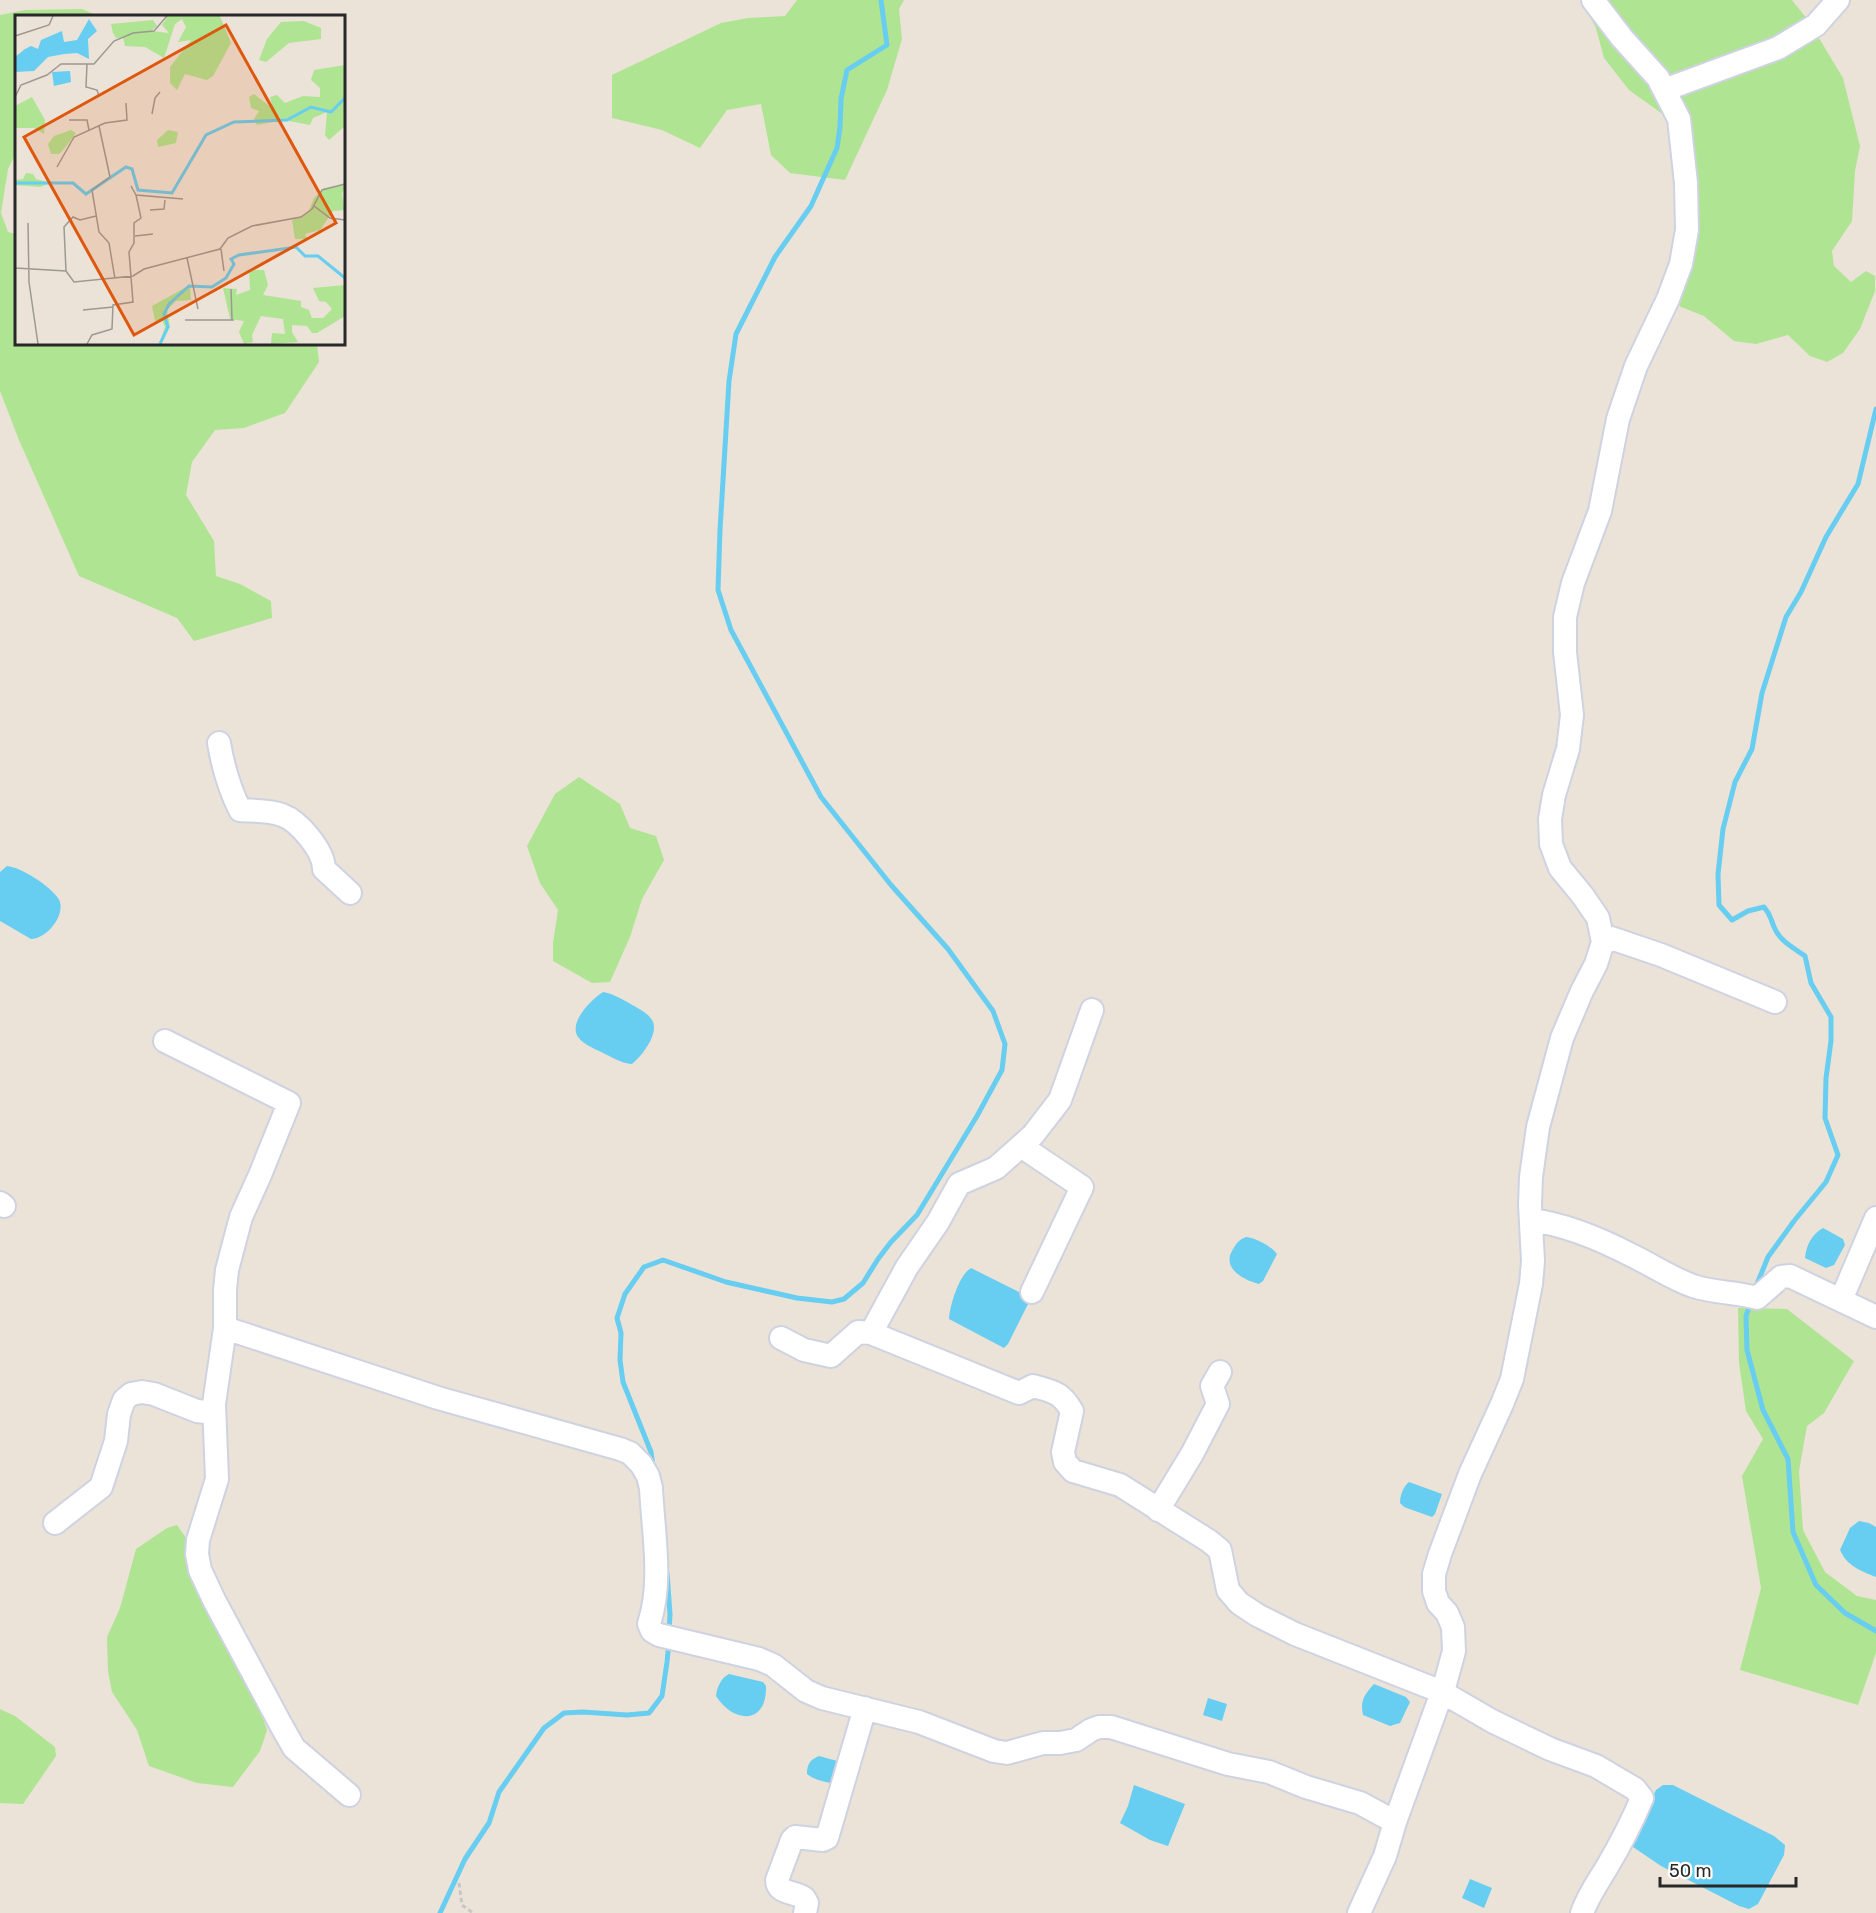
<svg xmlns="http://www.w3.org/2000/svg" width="1876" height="1913" font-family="Rubik,sans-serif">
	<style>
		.green { fill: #afe492 }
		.water { fill: #67cdf1 }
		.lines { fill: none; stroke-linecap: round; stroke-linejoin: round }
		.stream { stroke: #67cdf1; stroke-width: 5 }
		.minor-casing { stroke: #ced2e1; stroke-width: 26 }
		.path { stroke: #c7c7c7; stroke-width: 3; stroke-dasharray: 4.5 3; stroke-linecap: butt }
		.minor { stroke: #fff; stroke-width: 22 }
		.inset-river { fill: none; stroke: #67cdf1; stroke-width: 3 }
		.inset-road { fill: none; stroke: #9d9892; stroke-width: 1.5 }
		.view { fill: #de570d; fill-opacity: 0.15; stroke: #de570d; stroke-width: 3 }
		.inset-edge { fill: none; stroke: #282828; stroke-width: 3 }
	</style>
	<rect width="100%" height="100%" fill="#ebe3d8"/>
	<!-- green -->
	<path class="green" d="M797 0H904L899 9 902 39 887 90 845 180 790 173 771 155 761 104 727 110 700 148 662 130 612 118V75L721 23 748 18 785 16Z
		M1581 0H1792L1808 20 1843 78 1860 146 1855 171 1852 221 1832 251 1834 266 1851 282 1866 271 1875 276V291L1860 329 1843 353 1827 362 1810 356 1788 335 1756 344 1734 341 1704 316 1681 307 1666 289 1679 228 1687 136 1664 115 1629 90 1604 58 1596 28Z
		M82 9 98 16H16V153L8 169 1 213 8 232 16 234V344H317L319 362 285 413 244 428 215 430 192 462 186 495 214 541 216 576 240 584 271 601 272 618 194 641 177 618 79 576 19 440 0 391V15L25 10Z
		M579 777 620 804 630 828 656 836 664 860 642 899 630 937 610 982 592 983 553 961V943L558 910 540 883 527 846 555 794Z
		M1738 1308 1787 1309 1854 1361 1824 1413 1807 1426 1799 1471 1803 1530 1825 1572 1857 1596 1876 1600V1653L1858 1705 1740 1670 1761 1588 1742 1476 1763 1439 1746 1411 1739 1363Z
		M177 1525 188 1541 248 1675 267 1730 260 1751 233 1787 197 1783 149 1766 137 1730 112 1692 108 1671 107 1637 120 1608 136 1549 167 1528Z
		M0 1709 15 1716 55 1747 56 1756 23 1804 0 1803Z"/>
	<!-- water -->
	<path class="water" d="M7 866C21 867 50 886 58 898 68 913 47 939 31 939L0 921V872Z
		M603 992C613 994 620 998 629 1003 637 1008 647 1012 652 1020 660 1033 642 1056 632 1064 620 1063 612 1057 601 1052 593 1048 583 1044 578 1037 568 1022 592 999 603 992Z
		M1823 1228 1843 1239 1845 1245 1834 1265 1826 1268 1805 1258C1806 1245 1812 1234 1823 1228Z
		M1246 1237C1256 1238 1271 1246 1277 1254L1263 1281 1259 1284C1244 1280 1222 1269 1232 1251 1236 1244 1238 1240 1246 1237Z
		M971 1268 1029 1297V1302L1008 1344 1004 1348 949 1319C950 1305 959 1275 971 1268Z
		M1409 1482 1442 1494 1435 1514 1432 1517 1404 1507 1400 1503C1400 1495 1403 1487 1409 1482Z
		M1859 1521 1869 1523 1876 1527V1577C1861 1571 1847 1566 1840 1550L1850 1528Z
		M729 1674 763 1682 766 1686C767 1726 733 1723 716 1696 717 1687 721 1678 729 1674Z
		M1374 1684 1406 1697 1410 1702 1400 1723 1390 1726 1363 1715C1360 1701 1364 1695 1374 1684Z
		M1208 1698 1227 1704 1222 1721 1203 1715Z
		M819 1756 841 1762 835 1784C825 1782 814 1780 807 1774 807 1764 810 1760 819 1756Z
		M1134 1785 1185 1804 1168 1846 1150 1840 1120 1823 1128 1806Z
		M1663 1785H1673L1774 1836 1785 1845 1784 1855 1758 1904 1749 1909 1739 1906 1661 1866 1633 1847 1632 1839 1656 1790Z
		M1470 1879 1492 1888 1484 1908 1462 1898Z"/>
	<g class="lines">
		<!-- stream -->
		<path class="stream" d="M1755 1289 1768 1257 1794 1221 1826 1182 1838 1155 1825 1118 1826 1078 1831 1041V1017L1811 983 1805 956C1795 949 1780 941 1775 929 1770 919 1772 916 1764 907L1748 911 1732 920 1719 905 1718 874 1723 829 1735 782 1752 749 1762 693 1786 617 1801 592 1826 537 1858 484 1876 409
			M1751 1301 1746 1316 1747 1350 1763 1410 1788 1459 1793 1532 1816 1585 1845 1613 1876 1631
			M653 1466 651 1452 623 1382 620 1360 621 1333 617 1318 625 1294 644 1267 663 1260 726 1282 797 1298 832 1302 844 1299 863 1283 878 1259 891 1242 917 1215 977 1116 1002 1070 1005 1044 993 1011 948 949 891 885 821 797 731 630 718 590 720 530 729 381 736 334 775 257 811 206 837 148 840 127 841 99 847 70 887 45 881 0
			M667 1573 670 1614 669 1633
			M440 1913 465 1859 489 1823 499 1792 544 1728 564 1713 583 1712 627 1715 649 1713 662 1696 667 1662 669 1642"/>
		<defs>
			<path id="minor" d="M1664 90 1778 48 1816 25 1838 0
				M219 743C223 767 229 788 240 810 253 811 270 810 282 815 299 821 324 851 324 869L350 893
				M1602 938H1611L1661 955 1775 1002
				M165 1041 289 1103 260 1175 241 1217 227 1270 225 1290V1328L214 1404 217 1479 198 1540 197 1554 200 1570 214 1600 281 1725 294 1748 349 1795
				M1021 1146 1082 1187 1032 1292
				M0 1203 4 1206
				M1531 1220C1563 1224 1602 1240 1631 1255 1652 1265 1671 1278 1693 1286 1714 1293 1736 1292 1757 1298L1781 1277 1790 1276 1876 1317
				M1841 1300 1876 1218
				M225 1328 438 1398 620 1449 630 1453 641 1464 648 1476 651 1488C653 1532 663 1581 649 1624L652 1631 659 1635 759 1659 773 1665 806 1691 822 1698 919 1722 994 1751 1007 1753 1043 1743H1060L1076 1740 1091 1730 1099 1727H1111L1228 1764 1269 1772 1306 1787 1360 1803 1395 1822
				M871 1333 1019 1393 1033 1386C1054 1392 1061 1392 1072 1411L1063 1452 1065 1462 1073 1471 1120 1485 1209 1541 1220 1550 1228 1590 1239 1603 1257 1615 1295 1634 1442 1692 1492 1721 1550 1749 1596 1766 1635 1789 1642 1798C1632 1822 1620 1845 1607 1867 1598 1882 1588 1896 1582 1913
				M781 1338 804 1350 831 1356 858 1332 871 1333 907 1267 938 1222 959 1184 996 1168 1033 1135 1060 1100 1092 1010
				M1158 1510 1192 1454 1218 1404 1212 1386 1220 1372
				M55 1523 101 1487 116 1441 119 1414 124 1400 131 1394 142 1392 154 1394 197 1411 214 1413
				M805 1913 807 1903 804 1898C794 1891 777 1894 777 1880L792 1840 795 1837 823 1840 827 1838 865 1708
				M1359 1913 1385 1856 1395 1822 1445 1684 1454 1651 1453 1627 1447 1613 1438 1603 1434 1591V1574L1440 1554 1470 1474 1502 1404 1512 1379 1531 1284 1533 1261 1530 1205 1531 1177 1538 1127 1562 1038 1582 991 1596 964 1603 942 1598 918 1583 896 1560 868 1551 844 1550 819 1554 795 1568 749 1572 715 1565 652V617L1573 583 1600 511 1618 419 1636 366 1668 299 1681 264 1687 230 1686 183 1679 119 1658 78 1622 38 1593 0"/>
		</defs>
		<!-- minor casing -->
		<use href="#minor" class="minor-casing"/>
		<!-- path -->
		<path class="path" d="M459 1883 462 1905 473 1913"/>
		<!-- minor -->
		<use href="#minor" class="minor"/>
	</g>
	<!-- overview -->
	<g transform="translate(15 15)">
		<rect width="330" height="330" fill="#ebe3d8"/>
		<path d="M148 1H205L216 28 198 61 192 65 170 59 162 75 155 68V52L176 25 163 27 171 12 167 4 160 9 149 43 130 32 110 31 108 23H101L98 18 96 9 138 5 142 11 136 16 154 18 147 10 152 3ZM289 6 306 13V24L274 28 251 47 244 45 252 24 266 7ZM330 50V111L314 125 310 120 312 97 298 103 295 110 269 105 242 110 239 104 244 96 236 93 234 82 239 79 258 94 255 82 262 80 270 88 288 81 305 82V73L296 65 299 55ZM17 82 30 105 29 119 19 113H0V91ZM56 115 61 118 49 134 44 139H36L33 129 39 121ZM153 115 163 117 161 128 143 132 142 125ZM11 158 18 159 21 164 35 168 25 172 0 170V165L8 164ZM330 170 327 179 330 195 318 196 305 215 290 219 292 224H280L277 205 293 198 299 183 309 173ZM234 255H249L253 270 248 280 286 286V292L294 295 297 303H308L317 294 311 287 304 286 298 273 330 270V301L302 318H297L292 311 277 310V317L283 327 256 329 257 318 270 319 268 304 246 301 237 320 238 327 229 329 224 317 229 306 215 304 208 273 222 274 221 280 235 275ZM175 270 176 285 161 286 152 295 155 312 144 329 150 312 147 305 140 306 137 291Z" fill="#afe492"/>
		<path d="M74 4 82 16 73 24 74 44 62 38 49 39 33 42 19 56 0 57V42L10 34 16 31 23 34 26 25 47 16 49 27 62 25ZM55 56 56 67 39 71 37 57Z" fill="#67cdf1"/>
		<path class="inset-river" d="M0 168H58L71 179 111 152 117 154 123 175 157 178 191 120 219 107 272 105 296 92 316 97 330 83M145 329 153 312 149 299 154 289 174 271 197 272 211 263 219 249 216 244 224 240 281 232 290 241H303L330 263"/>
		<path class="inset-road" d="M0 21 34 10 38 1M72 49 71 72 82 75 84 81M0 82 6 70 32 60 46 49H79L99 26 118 18 139 16 152 1M137 99 140 83 145 77M54 105H72L74 115M84 111 95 162 77 175 84 217 94 228 100 264M42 152 59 122 90 108 112 105 111 88M116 171 121 180 168 184M299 191 315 203 330 205M135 195 149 194 150 185M13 208 14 267 23 329M120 221 138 219M206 234 209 256M172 243 183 294M0 253 51 256 59 267 118 261 129 254 205 234 213 223 237 211 286 202 297 194 307 175 330 169M51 256 49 212 58 202 65 205 81 201M216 274 217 305M68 295 98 292M170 305H219M72 329 77 320 97 314 98 290 118 287 114 237 119 228V208L126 203 121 180"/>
		<path class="view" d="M211 10 321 208 119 320 9 122Z"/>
		<rect width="330" height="330" class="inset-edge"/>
	</g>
	<!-- scale -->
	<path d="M1660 1877v9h136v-9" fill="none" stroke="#282828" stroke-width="3"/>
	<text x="1669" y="1877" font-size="18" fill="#282828" stroke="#ffffff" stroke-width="4.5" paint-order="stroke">50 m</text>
</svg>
